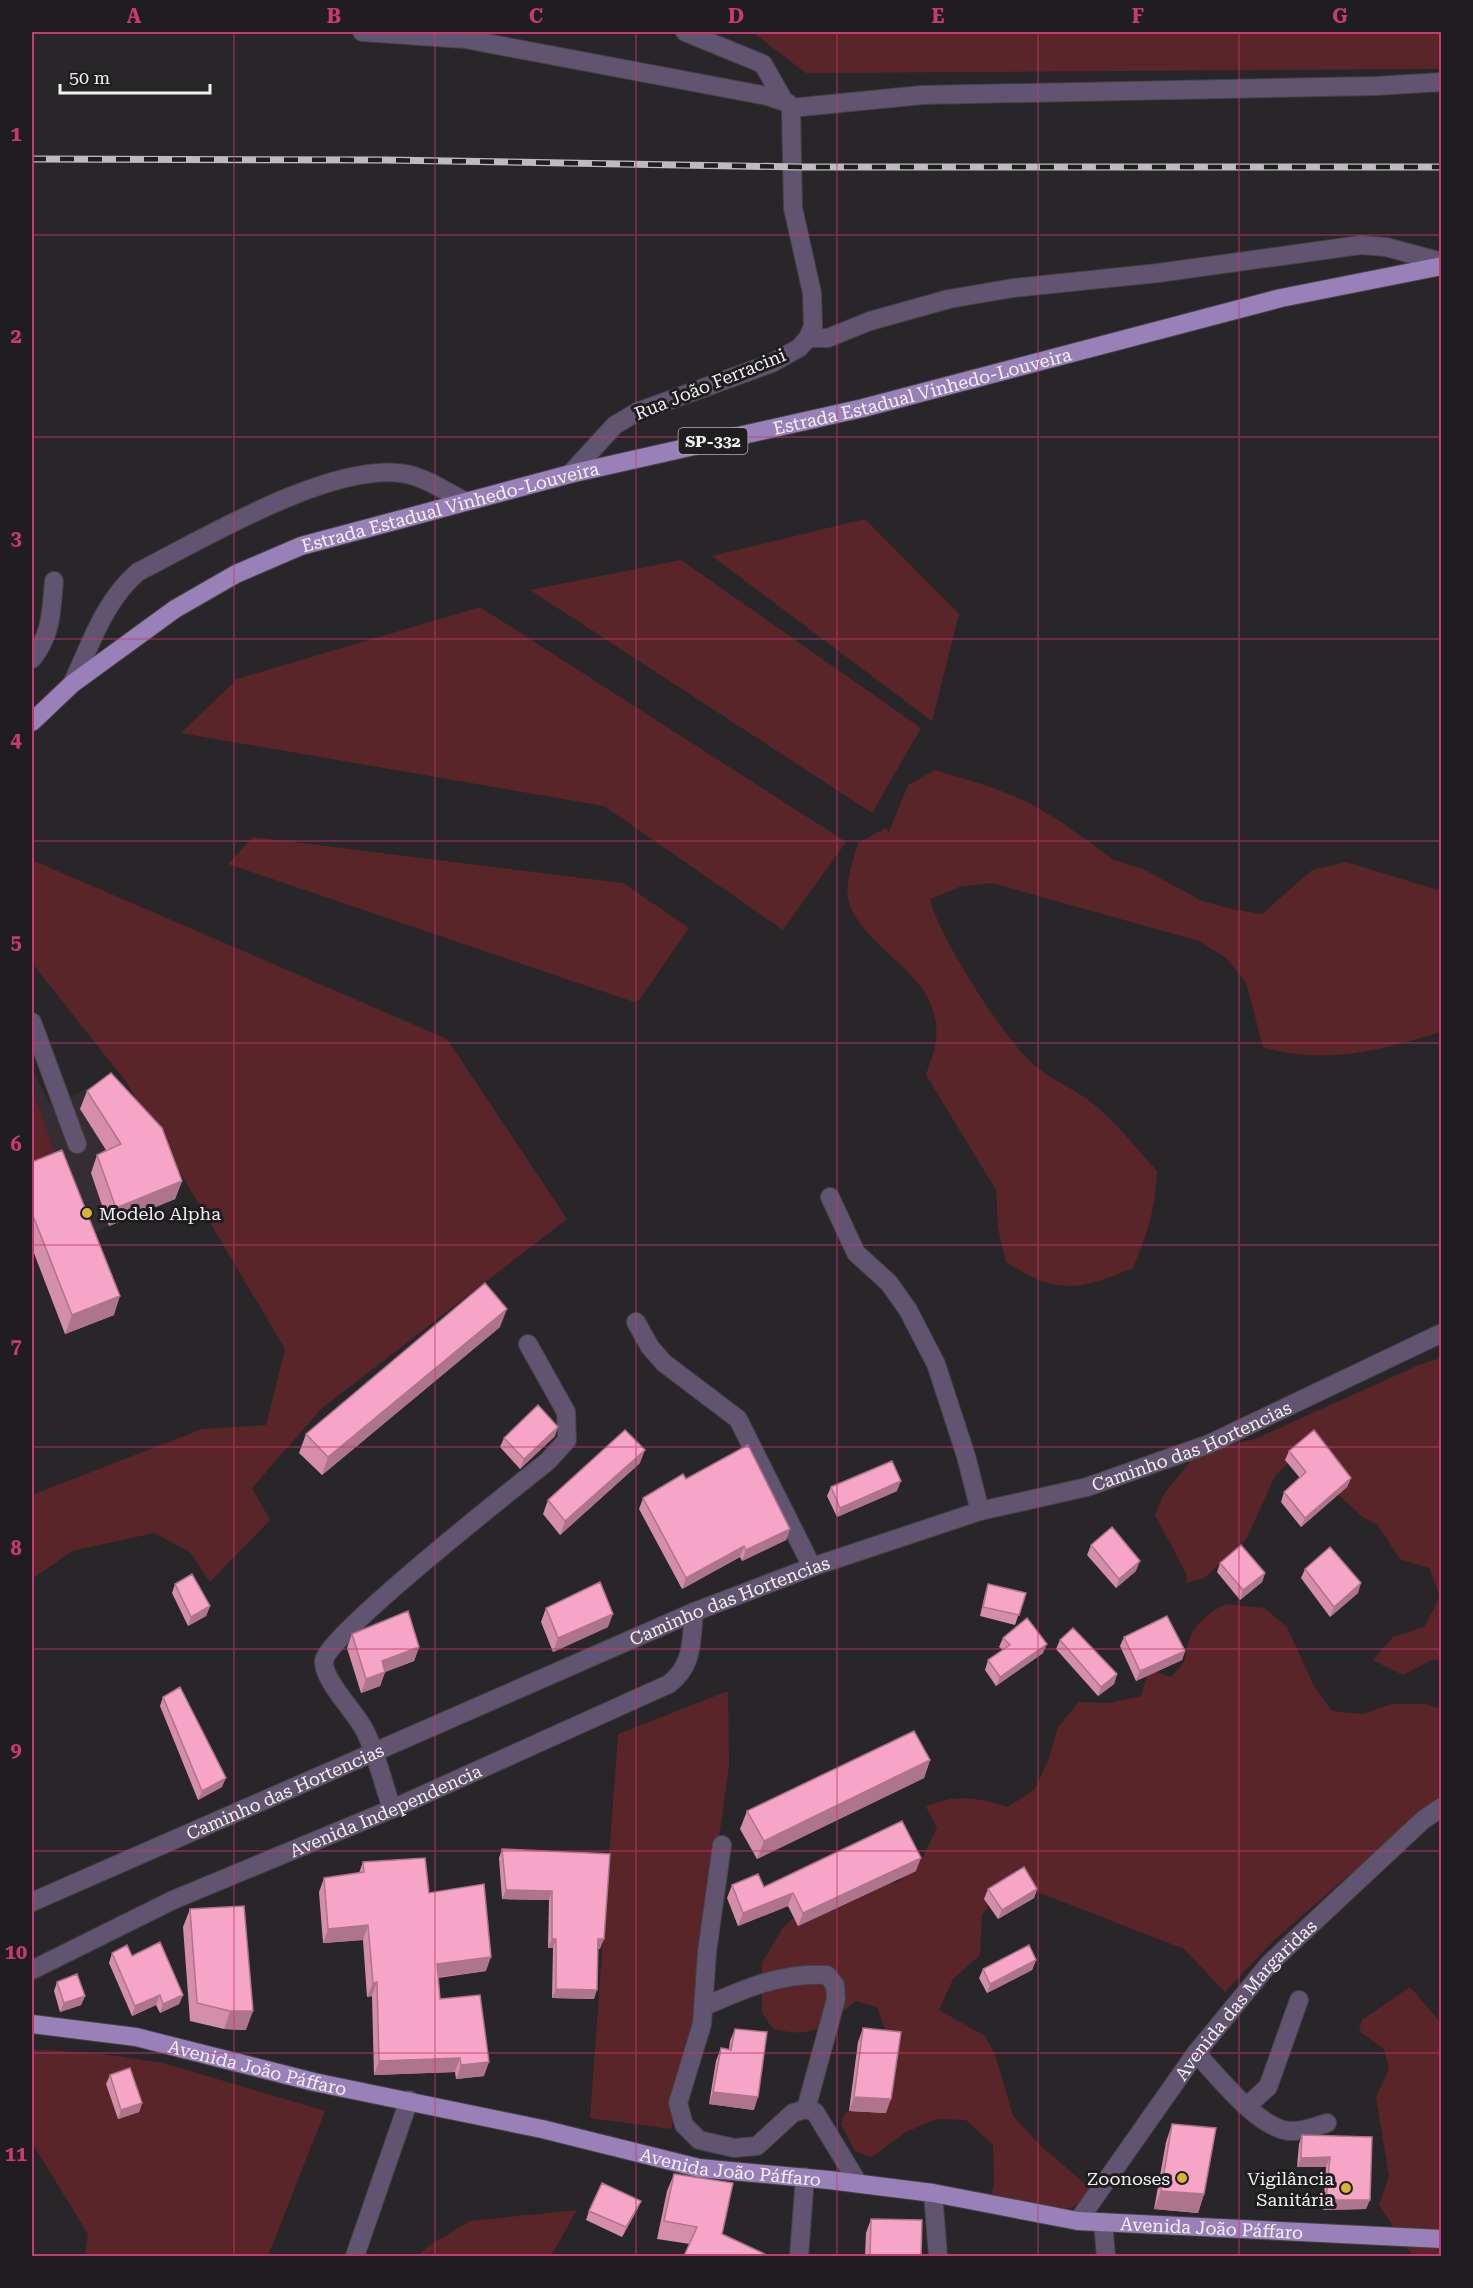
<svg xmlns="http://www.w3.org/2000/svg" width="1473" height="2288" font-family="'Roboto Serif',serif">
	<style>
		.built { fill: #342d34 }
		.green { fill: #592528 }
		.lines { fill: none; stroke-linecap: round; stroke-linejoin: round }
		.minor-casing { stroke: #454245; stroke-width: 20 }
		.major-casing { stroke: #454245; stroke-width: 20 }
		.minor { stroke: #615470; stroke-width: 18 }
		.major { stroke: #9a80b9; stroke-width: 18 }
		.rail-casing { stroke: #bdbbbd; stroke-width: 7 }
		.rail { stroke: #1f1d1f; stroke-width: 4.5; stroke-dasharray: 14; stroke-linecap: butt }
		.wall { fill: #d48eaa }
		.shaded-wall { fill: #ad748b }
		.building { fill: #f7a5c6; stroke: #ad748b; stroke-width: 1.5 }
		.grid { fill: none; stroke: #c93972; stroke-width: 1.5; stroke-opacity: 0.55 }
		.poi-dot { fill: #d9b434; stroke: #1f1d1f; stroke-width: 2 }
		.labels { text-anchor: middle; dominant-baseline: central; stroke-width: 6; stroke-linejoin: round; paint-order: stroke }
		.shield { fill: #1f1d1f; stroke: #b3b1b3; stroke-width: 1.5 }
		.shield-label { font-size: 16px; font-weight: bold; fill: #f2f1f2 }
		.street-label { font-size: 18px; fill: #f2f1f2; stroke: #1f1d1f }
		.poi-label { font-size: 18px; fill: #f2f1f2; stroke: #1f1d1f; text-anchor: end }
		.neatline { fill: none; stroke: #c93972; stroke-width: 2 }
		.grid-label { font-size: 20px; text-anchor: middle; font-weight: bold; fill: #c93972 }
	</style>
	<rect width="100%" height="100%" fill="#292629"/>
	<!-- built -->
	<path class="built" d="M32 1069 52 1107 105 1079 175 1199 83 1237 114 1315 65 1334 32 1248Z"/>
	<!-- green -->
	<path class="green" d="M752 32H1441V69L806 73Z
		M865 519 959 614 932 721 712 556Z
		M681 560 921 728 872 813 530 590Z
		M480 607 846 842 783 930 604 806 181 733 237 679Z
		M935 770 994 788 1030 803 1061 822 1114 860 1143 869 1202 901 1231 909 1262 914 1312 870 1346 862 1441 891V1032C1380 1050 1326 1066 1263 1047L1246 982 1226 958 1199 941 992 883 959 887 930 899C939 938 1003 1037 1033 1064 1049 1078 1070 1087 1087 1099 1114 1119 1134 1146 1157 1171 1155 1209 1148 1233 1133 1268 1077 1291 1058 1295 1006 1262L998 1228 996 1190 926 1075C929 1064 935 1052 936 1040 942 974 872 957 850 906 843 888 853 860 858 843L886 828 889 832 908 785Z
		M253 837 623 883 689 928 637 1003 228 864Z
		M32 860 447 1039 567 1219 321 1409 252 1488 270 1520 210 1582 190 1552 154 1533 72 1551 32 1579V1495L202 1429 266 1425 285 1349 127 1083 32 963Z
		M32 1089 60 1166 32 1177Z
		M1441 1358V1659L1430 1661 1403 1675 1373 1660 1393 1637 1424 1627 1440 1597 1429 1568 1400 1559 1377 1524 1364 1518 1332 1489 1304 1447 1275 1476 1246 1540 1204 1578 1186 1583 1187 1575 1155 1515 1164 1494 1198 1452 1255 1439 1421 1364Z
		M1226 1604 1264 1608 1287 1627 1314 1686 1332 1711 1363 1714 1392 1704H1426L1441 1709V1805L1381 1859 1351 1873 1271 1943 1225 1992 1184 1949 1040 1893 1013 1889 997 1894 982 1915 980 1955 953 1979 939 2010 985 2036 995 2054 1013 2116 1041 2146 1090 2188C1083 2223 1014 2208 988 2206L994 2185 993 2145 966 2120 936 2119 906 2132 872 2157 856 2152 841 2125 844 2115 867 2093 880 2063 885 2029 877 2007 856 2001C824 2026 815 2039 773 2029L762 2013V1963L784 1926 804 1910 840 1893 898 1882 924 1855 937 1828 926 1807C956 1793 978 1798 1008 1807L1035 1789 1049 1758 1058 1727 1079 1702 1109 1703 1141 1696 1149 1669 1170 1677C1194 1658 1181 1652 1193 1631 1200 1620 1215 1609 1226 1604Z
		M728 1691 729 1765 694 2019 671 2129 590 2118 618 1734Z
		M1410 1987 1441 2023V2256H1413L1379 2205 1389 2176 1376 2097 1389 2069 1384 2049 1359 2031 1362 2020Z
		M32 2049 103 2054 163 2063 325 2111 268 2256H85L88 2234 32 2143Z
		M577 2210 551 2256H417L430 2245 470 2221Z"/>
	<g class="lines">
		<defs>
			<g id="minor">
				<path d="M362 32 465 39 767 96 788 103 791 108 793 208 812 293 813 326 808 338 799 348 772 363 637 412 615 425 570 474"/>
				<path d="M685 32 763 64 784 101"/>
				<path d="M791 108 922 95 1375 86 1442 82"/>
				<path d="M808 338H828L870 321 949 299 1013 288 1158 273 1361 245 1386 247 1442 262"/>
				<path d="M32 659C52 634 51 612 54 581"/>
				<path d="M72 684C91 644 104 601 138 572 203 539 334 460 406 474 427 478 446 492 465 501"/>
				<path d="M32 1022 77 1144"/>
				<path d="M830 1197 856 1253 889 1283 908 1310 936 1364 966 1456 980 1511"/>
				<path d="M636 1322 650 1347 664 1363 738 1419 812 1567"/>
				<path d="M392 1809C383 1783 377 1755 365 1731 356 1712 323 1681 324 1661 325 1637 518 1485 548 1461L567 1440 566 1412 528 1344"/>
				<path d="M722 1845 707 1952 702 2024 678 2103 684 2125 699 2140 734 2148 757 2146 793 2113 806 2109 815 2112 858 2183"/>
				<path id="s1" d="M32 1902 694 1612 812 1567 980 1511 1087 1487 1209 1444 1442 1333"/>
				<path id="s2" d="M32 1970 173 1900 392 1809 669 1684C694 1665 691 1640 694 1612"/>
				<path d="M703 2007C744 1989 781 1972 827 1975L835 1985 836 1999 806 2109"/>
				<path d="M1196 2053C1218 2076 1259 2130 1291 2131 1303 2132 1316 2126 1327 2123"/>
				<path d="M1247 2106 1268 2087 1299 2000"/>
				<path d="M933 2193 938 2256"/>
				<path id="s3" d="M1078 2221 1196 2053 1269 1964 1423 1820 1442 1807"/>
				<path d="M1103 2222 1106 2256"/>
				<path d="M355 2256 409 2100"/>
				<path d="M799 2256 805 2177"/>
			</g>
			<g id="major">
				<path id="s4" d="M32 722 72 684 175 609 236 574 301 546 570 474 863 408 1281 298 1442 266"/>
				<path id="s5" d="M32 2024 136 2037 314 2082 542 2129 699 2168 829 2180 933 2193 1078 2221 1442 2239"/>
			</g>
		</defs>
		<!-- minor casing -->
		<use href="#minor" class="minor-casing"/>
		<!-- major casing -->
		<use href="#major" class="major-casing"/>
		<!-- minor -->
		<use href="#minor" class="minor"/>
		<!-- major -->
		<use href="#major" class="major"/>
		<defs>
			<path id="rail" d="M32 159 385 160 800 167H1442"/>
		</defs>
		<!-- rail casing -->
		<use href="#rail" class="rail-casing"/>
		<!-- rail -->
		<use href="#rail" class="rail"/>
	</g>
	<!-- wall -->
	<path class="wall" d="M87 1091 182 1181 175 1199 109 1226 91 1173 97 1155 106 1150 80 1109Z
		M32 1162 114 1315 65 1334 32 1248Z
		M500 1327 322 1475 299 1453 306 1434Z
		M555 1436 520 1469 500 1447 504 1438Z
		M1289 1451 1351 1478 1347 1487 1301 1527 1281 1502 1284 1492 1300 1478 1285 1460Z
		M640 1463 560 1535 543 1514 548 1500Z
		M686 1479 790 1529 786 1540 742 1561 740 1557 682 1589 639 1509 643 1498Z
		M831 1487 897 1491 837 1517 827 1496Z
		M1091 1545 1136 1571 1116 1588 1087 1555Z
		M1220 1563 1265 1573 1262 1582 1240 1600 1217 1572Z
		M1305 1569 1358 1593 1330 1617 1301 1578Z
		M175 1584 210 1606 206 1616 188 1626 172 1593Z
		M988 1584 1026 1593 1015 1625 980 1616 985 1594Z
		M546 1608 608 1627 553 1652 541 1622Z
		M352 1634 419 1647 414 1661 385 1672 380 1686 361 1693 347 1648Z
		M1124 1637 1185 1651 1182 1660 1136 1681 1120 1646Z
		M1003 1638 1043 1653 996 1686 985 1670 988 1660 1003 1650 999 1647Z
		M1060 1640 1117 1674 1114 1684 1098 1696 1056 1649Z
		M163 1697 222 1787 198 1800 160 1706Z
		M930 1760 924 1778 757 1859 740 1829 747 1811Z
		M502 1849 610 1854 600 1949H598L594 1999 552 1998 553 1948H548L549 1900 502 1899 499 1858Z
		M363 1862 429 1893 486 1971 438 1978 440 1999 484 2076 456 2079 455 2072 374 2075 372 1996 367 1997 363 1940 323 1943 319 1892 324 1878 359 1873Z
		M916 1871 798 1926 788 1906 738 1926 727 1898 732 1885 764 1887Z
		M988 1889H1037L1034 1898 998 1919 984 1899Z
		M190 1909 246 2030 224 2029 190 2021 183 1927Z
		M112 1953 132 1956 183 1995 179 2004 160 2013 156 2005 132 2016 109 1963Z
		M1036 1960 1032 1970 987 1993 979 1978 983 1969Z
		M57 1982 85 1996 81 2005 60 2012 54 1991Z
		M863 2028 886 2113 849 2111 858 2042Z
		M735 2029 754 2110 709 2104 716 2061 721 2048 729 2049 730 2041Z
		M110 2075 142 2103 139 2112 118 2119 106 2084Z
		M1172 2124 1204 2194 1198 2213 1154 2209 1166 2142Z
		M1302 2135 1372 2137 1366 2209 1323 2210 1326 2167H1297L1299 2144Z
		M674 2174 722 2234 690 2244 657 2239 667 2191Z
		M641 2201 637 2210 622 2237 586 2220 589 2211Z
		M871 2219 921 2256H865L866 2233Z"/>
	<!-- shaded-wall -->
	<path class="shaded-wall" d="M182 1181 175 1199 109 1226 116 1208Z
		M120 1296 114 1315 65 1334 72 1315Z
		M507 1309 500 1327 322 1475 328 1457Z
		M558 1427 555 1436 520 1469 524 1459Z
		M645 1450 640 1463 560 1535 565 1521Z
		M1351 1478 1347 1487 1301 1527 1305 1518Z
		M901 1481 897 1491 837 1517 840 1508Z
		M790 1529 786 1540 742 1561 746 1550Z
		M744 1546 740 1557 682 1589 686 1578Z
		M1140 1561 1136 1571 1116 1588 1119 1579Z
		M1265 1573 1262 1582 1240 1600 1243 1590Z
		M1361 1583 1358 1593 1330 1617 1334 1607Z
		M210 1606 206 1616 188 1626 191 1617Z
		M613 1614 608 1627 553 1652 558 1638Z
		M1047 1644 1043 1653 996 1686 1000 1677Z
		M419 1647 414 1661 385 1672 380 1686 361 1693 366 1679 382 1661Z
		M1185 1651 1182 1660 1136 1681 1140 1671Z
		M1117 1674 1114 1684 1098 1696 1101 1687Z
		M930 1760 924 1778 757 1859 764 1841Z
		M226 1778 222 1787 198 1800 202 1791Z
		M921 1858 916 1871 798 1926 803 1913Z
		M1037 1889 1034 1898 998 1919 1002 1910Z
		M506 1890 552 1891 549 1900 502 1899Z
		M793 1893 788 1906 738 1926 743 1913Z
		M368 1925 363 1940 323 1943 328 1929Z
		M552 1939H556L553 1948H548Z
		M598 1939H604L600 1949H595Z
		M491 1957 486 1971 431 1978 437 1964Z
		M1036 1960 1032 1970 987 1993 990 1984Z
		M377 1982 372 1996 367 1997 373 1983Z
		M556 1989 597 1990 594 1999 552 1998Z
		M160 1995 156 2005 132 2016 135 2006Z
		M183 1995 179 2004 160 2013 163 2004Z
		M85 1996 81 2005 60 2012 64 2003Z
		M230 2011H253L246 2030 224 2029Z
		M460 2058 455 2072 374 2075 379 2061Z
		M489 2062 484 2076 456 2079 461 2065Z
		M713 2092 758 2097 754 2110 709 2104Z
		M854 2097 891 2099 886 2113 849 2111Z
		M142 2103 139 2112 118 2119 121 2110Z
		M1330 2157 1326 2167H1297L1301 2158Z
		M1161 2191 1204 2194 1198 2213 1154 2209Z
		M1326 2200H1370L1366 2209 1323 2210Z
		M641 2201 637 2210 622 2237 626 2227Z"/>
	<!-- building -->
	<path class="building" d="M111 1073 162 1128 182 1181 116 1208 97 1155 121 1144 87 1091Z
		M62 1150 120 1296 72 1315 32 1213V1162Z
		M485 1283 507 1309 328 1457 306 1434Z
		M538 1405 558 1427 524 1459 504 1438Z
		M625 1430 645 1450 565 1521 548 1500Z
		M1314 1430 1351 1478 1305 1518 1284 1492 1306 1472 1289 1451Z
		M748 1445 790 1529 746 1550 744 1546 686 1578 643 1498 683 1474 686 1479Z
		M892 1461 901 1481 840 1508 831 1487Z
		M1112 1527 1140 1561 1119 1579 1091 1545Z
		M1241 1545 1265 1573 1243 1590 1220 1563Z
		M1330 1547 1361 1583 1334 1607 1305 1569Z
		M192 1574 210 1606 191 1617 175 1584Z
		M600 1582 613 1614 558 1638 546 1608Z
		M988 1584 1026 1593 1019 1615 983 1607Z
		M408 1611 419 1647 382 1661 385 1672 366 1679 352 1634Z
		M1167 1616 1185 1651 1140 1671 1124 1637Z
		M1027 1618 1047 1644 1000 1677 988 1660 1010 1645 1003 1638Z
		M1073 1628 1117 1674 1101 1687 1060 1640Z
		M180 1687 226 1778 202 1791 163 1697Z
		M914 1731 930 1760 764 1841 747 1811Z
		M902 1821 921 1858 803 1913 793 1893 743 1913 732 1885 758 1874 764 1887Z
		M502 1849 610 1854 604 1939H598L597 1990 556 1989V1939H552V1891L506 1890Z
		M425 1858 429 1893 484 1884 491 1957 437 1964 440 1999 480 1995 489 2062 461 2065 460 2058 379 2061 377 1982 373 1983 368 1925 328 1929 324 1878 364 1872 363 1862Z
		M1024 1867 1037 1889 1002 1910 988 1889Z
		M244 1906 253 2011H230L197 2003 190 1909Z
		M160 1942 183 1995 163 2004 160 1995 135 2006 112 1953 127 1945 132 1956Z
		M1029 1945 1036 1960 990 1984 983 1969Z
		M77 1974 85 1996 64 2003 57 1982Z
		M863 2028 901 2032 891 2099 854 2097Z
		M735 2029 767 2032 758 2097 713 2092 721 2048 731 2050Z
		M130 2068 142 2103 121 2110 110 2075Z
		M1172 2124 1216 2128 1204 2194 1161 2191Z
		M1302 2135 1372 2137 1370 2200H1326L1330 2157 1301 2158Z
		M674 2174 733 2183 722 2234 769 2256H684L697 2227 664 2221Z
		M602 2183 641 2201 626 2227 589 2211Z
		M871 2219 922 2220 921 2256H870Z"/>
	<!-- grid -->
	<path class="grid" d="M234 32V2256M435 32V2256M636 32V2256M837 32V2256M1038 32V2256M1239 32V2256M32 235H1442M32 437H1442M32 639H1442M32 841H1442M32 1043H1442M32 1245H1442M32 1447H1442M32 1649H1442M32 1851H1442M32 2053H1442"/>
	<!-- markers -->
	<g class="poi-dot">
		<circle cx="87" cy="1213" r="6"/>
		<circle cx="1182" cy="2178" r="6"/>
		<circle cx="1346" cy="2188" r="6"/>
	</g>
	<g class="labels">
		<!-- shield labels -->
		<rect class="shield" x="678.5" y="428" width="69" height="26" rx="4.5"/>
		<g class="shield-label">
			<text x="713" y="441">SP-332</text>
		</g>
		<!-- street labels -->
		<g class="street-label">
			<text transform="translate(710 384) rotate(-22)">Rua João Ferracini</text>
			<text stroke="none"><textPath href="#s4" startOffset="964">Estrada Estadual Vinhedo-Louveira</textPath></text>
			<text stroke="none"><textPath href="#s4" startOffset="478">Estrada Estadual Vinhedo-Louveira</textPath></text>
			<text stroke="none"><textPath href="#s1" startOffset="1248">Caminho das Hortencias</textPath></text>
			<text stroke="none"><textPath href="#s1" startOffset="760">Caminho das Hortencias</textPath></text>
			<text stroke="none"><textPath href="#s1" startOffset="276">Caminho das Hortencias</textPath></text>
			<text stroke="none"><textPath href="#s2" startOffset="388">Avenida Independencia</textPath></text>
			<text stroke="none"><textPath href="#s3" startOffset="278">Avenida das Margaridas</textPath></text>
			<text stroke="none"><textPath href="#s5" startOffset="230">Avenida João Páffaro</textPath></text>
			<text stroke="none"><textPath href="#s5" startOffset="714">Avenida João Páffaro</textPath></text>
			<text stroke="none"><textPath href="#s5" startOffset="1200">Avenida João Páffaro</textPath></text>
		</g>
		<!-- poi labels -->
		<g class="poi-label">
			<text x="99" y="1213" text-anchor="start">Modelo Alpha</text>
			<text x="1170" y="2178">Zoonoses</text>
			<text x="1334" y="2178">Vigilância<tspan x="1334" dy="21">Sanitária</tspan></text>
		</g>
	</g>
	<!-- border -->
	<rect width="1473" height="2288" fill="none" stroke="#1f1d1f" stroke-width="66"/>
	<!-- scale -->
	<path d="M60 84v9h150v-9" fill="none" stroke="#f2f1f2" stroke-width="3"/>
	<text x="69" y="84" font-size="18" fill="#f2f1f2" stroke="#1f1d1f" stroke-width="4.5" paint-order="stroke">50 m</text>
	<rect x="33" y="33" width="1407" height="2222" class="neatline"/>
	<g class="grid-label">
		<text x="134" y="23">A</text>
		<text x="334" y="23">B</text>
		<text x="536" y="23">C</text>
		<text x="736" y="23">D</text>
		<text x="938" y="23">E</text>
		<text x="1138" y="23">F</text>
		<text x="1340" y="23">G</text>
		<text x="16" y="141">1</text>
		<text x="16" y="343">2</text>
		<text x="16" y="545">3</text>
		<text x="16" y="747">4</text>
		<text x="16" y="949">5</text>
		<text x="16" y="1151">6</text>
		<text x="16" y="1353">7</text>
		<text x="16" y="1555">8</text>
		<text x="16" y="1757">9</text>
		<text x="16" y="1959">10</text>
		<text x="16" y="2161">11</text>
	</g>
</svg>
